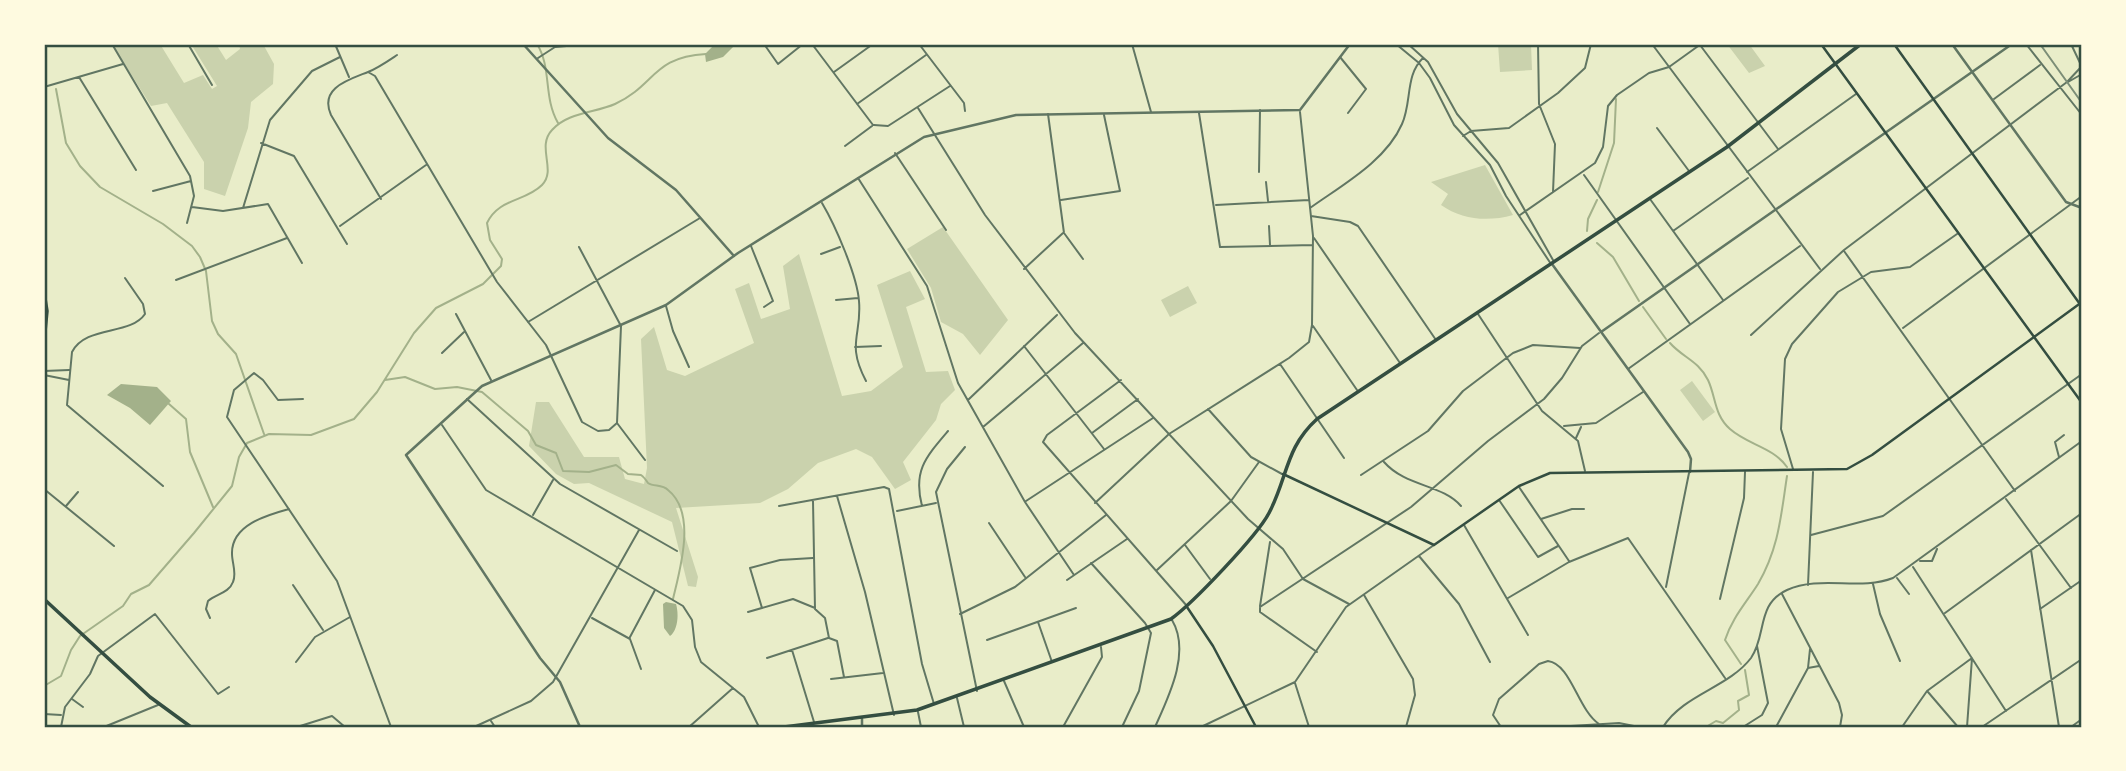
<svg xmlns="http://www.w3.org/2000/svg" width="2126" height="771" font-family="Lato,sans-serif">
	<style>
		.green { fill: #cad2ad }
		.water { fill: #a3b18a }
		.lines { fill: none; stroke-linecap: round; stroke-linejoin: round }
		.stream { stroke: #a3b18a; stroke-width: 2 }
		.minor { stroke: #617663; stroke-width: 2 }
		.tertiary { stroke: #617663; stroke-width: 2.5 }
		.secondary { stroke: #344e41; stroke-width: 2.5 }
		.primary { stroke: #344e41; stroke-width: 3.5 }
		.rail { stroke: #7c8e77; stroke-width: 2 }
		.neatline { fill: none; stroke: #344e41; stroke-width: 2.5 }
	</style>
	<rect width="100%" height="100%" fill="#e9edc9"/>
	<!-- green -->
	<path class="green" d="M112 44H160L184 83 203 75 212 89 217 86 191 44H216L226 60 240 49 239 44H263L274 64 273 84 251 102 248 128 225 196 204 189V162L167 103 151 106Z
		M1498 44H1531L1532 70 1500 72Z
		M1727 44H1749L1765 66 1749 73Z
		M1485 165 1513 215C1488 222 1462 220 1441 205L1448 194 1431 182Z
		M943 227 1008 320 980 355 963 334 941 322 931 288 907 249Z
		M799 254 842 396 871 391 903 367 877 285 910 271 925 299 906 307 926 372 948 371 955 390 941 404 936 420 903 462 911 480 895 489 872 457 856 449 818 463 788 489 760 503 676 508 698 577 696 587 688 586 672 522 589 483 574 484 556 474 529 446 536 402H549L584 457H619L625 479 644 484 647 468 641 339 654 327 667 370 685 376 754 343 735 289 749 283 761 319 790 309 783 266Z
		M1188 286 1197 303 1170 317 1161 300Z
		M1692 381 1715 412 1703 421 1680 390Z"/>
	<!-- water -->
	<path class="water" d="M715 44H736L723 57 706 62 705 54Z
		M121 384 157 387 171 401 150 425 130 408 107 395Z
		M666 602 676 604C679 614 678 630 670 636L664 628 663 604Z"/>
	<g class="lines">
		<!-- stream -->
		<path class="stream" d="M537 44C552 68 543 97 558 123
			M56 89 66 143 80 166 100 187 163 224 192 246 200 257 206 271 212 321 218 334 236 354 264 434
			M1598 192 1614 143 1616 99
			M1587 231 1588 219 1597 200
			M1597 243 1613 257 1639 301
			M1643 307 1666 339
			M1670 343C1682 357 1699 361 1708 380 1716 397 1714 415 1730 429 1748 445 1773 447 1787 467
			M385 380 405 377 435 389 457 387 482 392 528 431 536 445 556 453 563 471 589 472 616 465 628 474 641 475C644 477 646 480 648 483 654 487 662 484 668 490 697 513 680 569 673 599
			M169 404 186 419 190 452 213 507
			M1741 664 1725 640C1732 618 1746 603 1758 584 1779 548 1781 515 1787 476
			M44 686 61 676 71 650 80 636 123 606 131 594 149 585 194 533 232 486 239 457 247 443 269 434 311 435 354 419 377 392 414 333 436 308 483 284 501 266 502 259 490 240 487 223C499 198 525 202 542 185 557 170 536 147 552 130 568 112 595 113 615 104 656 85 652 57 706 54
			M1706 727 1716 721 1723 723 1739 710 1738 701 1749 695 1745 670"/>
		<!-- minor -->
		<path class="minor" d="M112 44 190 176 194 196 187 223
			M188 44 212 85
			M335 44 349 77
			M764 44 778 64 803 44
			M812 44 873 125
			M919 44 964 103 965 111
			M1132 44 1151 112
			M1396 44 1419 63 1430 78 1454 125 1490 165 1506 196 1551 264
			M1408 44 1428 62 1457 114 1498 163 1553 260
			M1538 44 1539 104 1555 144 1553 192
			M1652 44 1820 269
			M2026 44 2082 115
			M2071 44 2081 65
			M1700 45 1778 149
			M1340 57 1366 89 1348 113
			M538 58 555 47 590 44
			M368 72 375 76 497 282 546 345 582 422 598 431 609 430 617 423
			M834 72 873 44
			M79 77 136 170
			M2068 82 2082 74
			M44 87 123 64
			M1994 99 2040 65
			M857 104 926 55
			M918 108 985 215 1075 333 1248 519 1283 549 1303 579 1349 604
			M1199 113 1220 247 1313 245
			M1048 114 1064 233 1083 259
			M874 125 888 126 950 86
			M1657 128 1689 171
			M1463 136 1471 131 1509 128 1558 93 1585 68 1591 44
			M261 143 294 156 347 244
			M845 146 872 126
			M895 153 946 230
			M1259 172 1260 110
			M1747 172 1856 94
			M1584 175 1690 324
			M858 178 927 286 958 383 1025 502 1074 575
			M1266 182 1268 201
			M153 191 191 181
			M381 199 331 115C319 88 348 80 368 72 378 68 388 61 397 55
			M1650 199 1723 300
			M1061 200 1120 191 1104 115
			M822 203C835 225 857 275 859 301 862 336 846 343 866 381
			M1216 205 1309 200
			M192 207 223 211 268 204 302 263
			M243 208 270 120 312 71 340 57
			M1310 208C1342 185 1386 161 1402 124 1412 102 1405 75 1423 58
			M1520 215 1595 163 1603 147 1608 106 1617 95 1649 73 1669 67 1701 44
			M1311 216 1350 222 1358 226 1436 340
			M340 226 426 165
			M1269 226 1270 245
			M1673 231 1748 178
			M1314 238 1400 363
			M751 246 773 301 764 307
			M579 247 621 326 617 423 645 460
			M1844 251 2015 491
			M821 254 840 247
			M1024 269 1063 233
			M125 278 143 304 145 314C130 336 86 325 72 352L67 405 163 486
			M176 280 287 238
			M836 300 858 298
			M666 306 673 331 689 367
			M456 314 491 380
			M1478 314 1542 411 1578 441 1585 471
			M528 322 700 218
			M1313 326 1357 390
			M1903 328 2082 196
			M1751 335 1844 250 2067 82 2082 66
			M1024 346 1104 449
			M855 347 881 346
			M442 353 464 332
			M1280 364 1344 458
			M1628 369 1800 246
			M44 371 69 370
			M44 375 69 380
			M1121 380 1047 435 1043 442 1187 606
			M303 399 278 400 263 380 254 373 234 390 227 417 337 581 391 727
			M467 399 560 484 677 551
			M968 400 1057 315
			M1208 409 1251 457 1282 474
			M442 425 486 490 683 606 692 620 695 647 701 662 744 697 759 727
			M1564 426 1596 423 1643 392
			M983 427 1083 343
			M1092 433 1138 399
			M1576 438 1581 427
			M965 447 947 469 936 492 977 691
			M2059 457 2055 442 2064 435
			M1384 462C1406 487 1442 484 1461 506
			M1793 469 1781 429 1785 359 1792 344 1838 292 1871 272 1910 267 1957 234
			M1361 475 1428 431 1463 391 1513 353 1533 345 1580 348
			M1519 487 1569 561
			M44 489 114 546
			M837 496 865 592 894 715
			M2006 499 2071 588
			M1499 500 1538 557 1558 546
			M813 501 815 609 825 618 829 638
			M1026 501 1153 418
			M1095 503 1169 434 1289 358 1309 342 1312 325 1313 236 1300 112
			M66 506 78 492
			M779 506 884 487 889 489 922 664 934 704
			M922 506C913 471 925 458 948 431
			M897 511 936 503
			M533 515 553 480
			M1541 519 1572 509H1584
			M989 523 1025 577
			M1464 525 1528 635
			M1811 535 1883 516 2082 374
			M1185 545 1210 579
			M2031 550 2059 727
			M1419 556 1459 604 1490 662
			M1920 561H1932L1937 549
			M1091 563 1145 623 1151 633 1139 691 1122 727
			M1913 567 2006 711
			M1157 570 1231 501 1259 462
			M1897 578 1909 594
			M1067 580 1127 539
			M1873 584 1880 614 1900 661
			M293 585 323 630
			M1808 585 1813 472
			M1666 587 1689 473
			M1782 594 1839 703 1842 715 1840 727
			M1364 595 1413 679 1415 695 1406 727
			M1508 598 1569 562 1628 538 1725 678
			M1720 599 1744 498 1745 472
			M1260 606 1270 542
			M1260 607 1411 507 1488 441 1544 399 1562 378 1582 346 1599 333
			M762 608 750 568 780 560 813 558
			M1260 608V612L1317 652
			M2040 609 2082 580
			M748 612 793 599 815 608
			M1945 613 2082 513
			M960 614 1015 587 1106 515
			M210 618 206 609 208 601C216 594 229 593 233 582 237 573 232 563 232 554 231 525 267 515 289 509
			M592 618 630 639 641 669
			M1038 622 1052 662
			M630 637 655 590
			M829 638 837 641 844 677
			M987 640 1076 608
			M792 650 814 722
			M767 658 828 638
			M296 662 315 637 350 617
			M1808 668 1819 666
			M831 679 883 673
			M1004 681 1024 727
			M1295 683 1309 727
			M1928 692 1958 727
			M957 698 964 727
			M72 699 83 707
			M918 712 921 727
			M44 714 61 715
			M491 721 495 727
			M61 727 65 707 90 674 98 656 155 614 218 694 229 687
			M104 727 158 705
			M297 727 332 716 345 727
			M474 727 531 701 553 682 639 530
			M689 727 733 688
			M1063 727 1102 657 1101 647
			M1155 727C1169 696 1191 652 1172 620
			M1201 727 1295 682 1346 607 1434 545
			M1501 727 1493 715 1499 699 1539 664 1548 661C1571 664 1578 710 1599 724
			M1555 727 1619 723 1639 727
			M1663 727C1684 694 1728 688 1751 658 1767 635 1756 604 1787 590 1820 575 1860 591 1893 578L2082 441
			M1743 727 1762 715 1768 703 1757 646
			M1776 727 1808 668 1810 649
			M1902 727 1927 691 1972 658 1967 727
			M1982 727 2082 659
			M2071 727 2082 719"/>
		<!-- tertiary -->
		<path class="tertiary" d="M523 44 608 138 676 190 734 256
			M1952 44 2066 202 2082 208
			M1552 264 1688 452 1691 459 1690 472
			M1601 332 2012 44
			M862 719V727
			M580 727 560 682 540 658 406 455 482 386 666 305 738 253 924 137 1016 115 1300 110 1350 44"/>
		<!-- secondary -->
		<path class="secondary" d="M1821 44 2082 403
			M1894 44 2082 307
			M1283 474 1434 545 1519 486 1550 473 1847 469 1872 455 2082 302
			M1187 607 1213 646 1256 727"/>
		<!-- primary -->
		<path class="primary" d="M44 292 47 311 44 342
			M44 599 150 697 191 727
			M784 727 917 710 1171 619C1193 603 1257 536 1269 513 1288 477 1285 448 1317 419L1727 147 1861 44"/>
		<!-- rail -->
		<path class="rail" d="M2040 44 2082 103"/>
	</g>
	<!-- border -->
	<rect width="2126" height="771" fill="none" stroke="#fefae0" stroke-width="91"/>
	<rect x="46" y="46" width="2034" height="680" class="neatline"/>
</svg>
